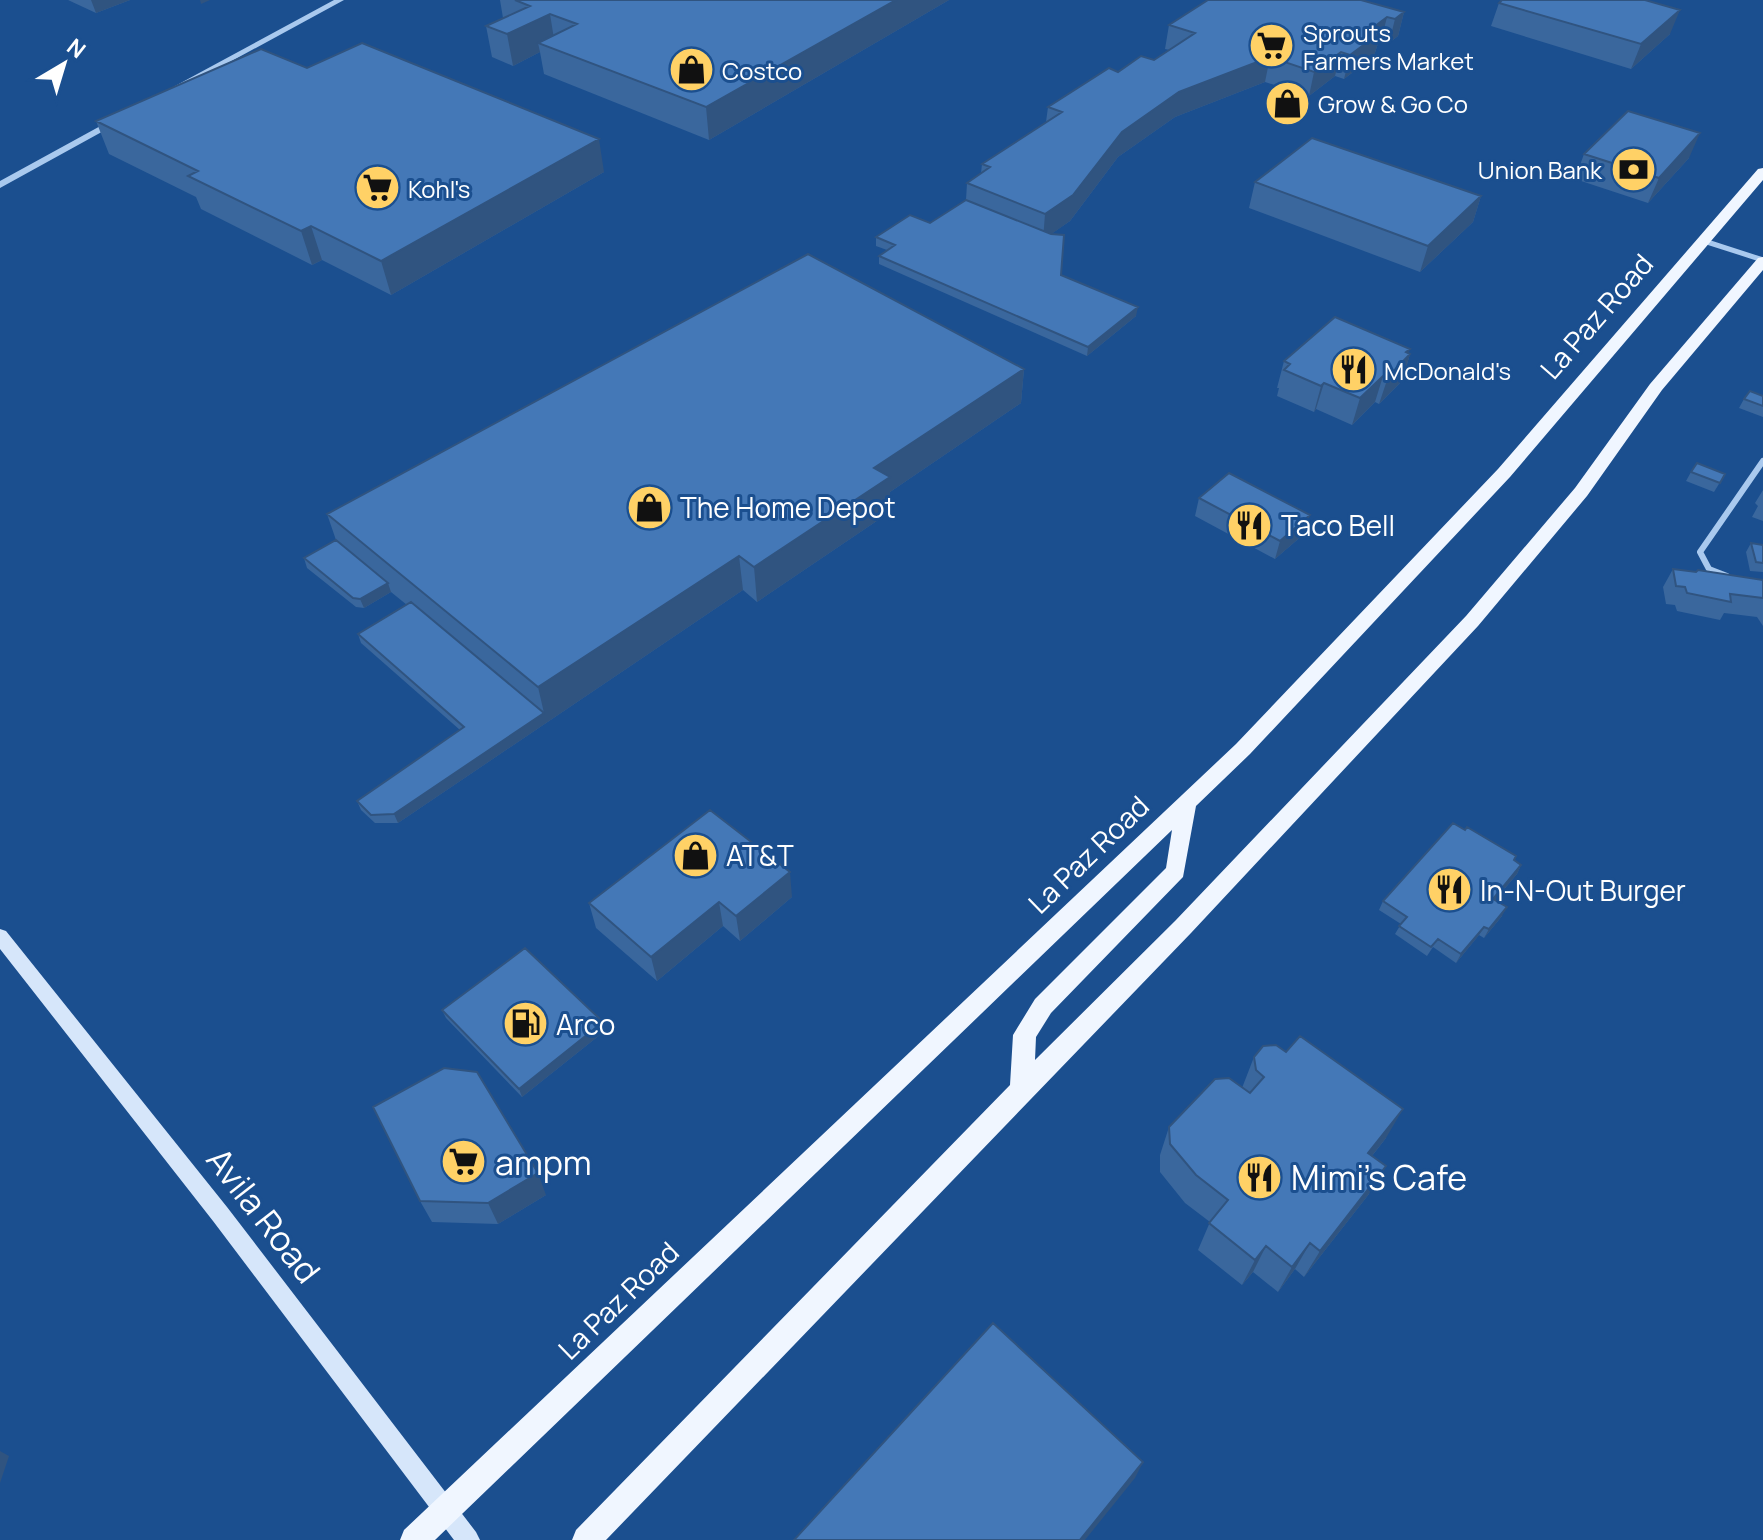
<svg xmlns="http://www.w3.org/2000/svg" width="1763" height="1540" font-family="Manrope,sans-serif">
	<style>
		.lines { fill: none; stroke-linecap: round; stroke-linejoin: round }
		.minor-far1 { stroke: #a9c9ee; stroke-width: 5 }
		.minor { stroke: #a9c9ee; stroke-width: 6 }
		.tertiary { fill: #a9c9ee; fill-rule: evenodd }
		.secondary { fill: #d6e6fa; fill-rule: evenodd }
		.primary { fill: #f0f6ff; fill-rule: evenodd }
		.wall { fill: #3a679d }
		.shaded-wall { fill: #305480 }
		.building { fill: #4478b7; stroke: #305480; stroke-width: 2 }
		.labels { text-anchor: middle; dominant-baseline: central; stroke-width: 6; stroke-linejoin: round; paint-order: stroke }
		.far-poi-label { font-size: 24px; fill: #fff; stroke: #1b4f8f; text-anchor: start }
		.street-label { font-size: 28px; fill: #fff; stroke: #1b4f8f }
		.poi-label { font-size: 28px; fill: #fff; stroke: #1b4f8f; text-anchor: start }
		.near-poi-label { font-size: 34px; fill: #fff; stroke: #1b4f8f; text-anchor: start }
		.near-street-label { font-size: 34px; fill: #fff; stroke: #1b4f8f }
	</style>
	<rect width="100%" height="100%" fill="#1b4f8f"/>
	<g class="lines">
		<!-- minor-far1 -->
		<path class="minor-far1" d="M1704 241 1763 260"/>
		<!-- minor -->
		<path class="minor" d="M1727 576 1709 569 1700 552 1763 461"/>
		<!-- tertiary -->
		<path class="tertiary" d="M334 0H344L182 88 175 86Z
			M115 118 119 121 118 123 0 188V181Z"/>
		<!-- secondary -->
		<path class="secondary" d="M0 929 6 931 227 1207 476 1532 480 1540H454L213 1221 0 949Z"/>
		<!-- primary -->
		<path class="primary" d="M1763 168V180L1510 477 1250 754 1196 806 1183 877 1051 1013 1036 1037 1035 1060 1175 921 1466 616 1575 488 1650 384 1758 258 1763 257V270L1662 390 1587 496 1478 626 1191 933 606 1540H572L576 1530 1010 1085 1013 1035 1035 999 1166 868 1172 830 435 1540H400L404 1530 1236 744 1498 469 1758 169Z"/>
	</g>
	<!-- wall -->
	<path class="wall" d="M68 0H130L96 13Z
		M500 0H949L709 140 544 74 540 52 513 66 492 57 486 26 503 18Z
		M1499 3 1670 34 1631 69 1491 26Z
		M1404 12 1398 36 1389 43 1381 41 1378 43 1374 56 1344 79 1335 76 1309 96 1265 82 1175 117 1118 157 1070 221 1051 234 1061 275 1136 316 1087 356 879 264V256L887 250 876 246V237L930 223 966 200 967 183 981 173 982 164 1046 122 1048 107 1118 72 1154 60 1170 50 1165 49 1169 25Z
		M307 68 604 172 391 295 322 260 312 265 201 209 196 197 109 154 96 121Z
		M1584 154 1689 158 1648 203 1575 179Z
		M1255 182 1481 196 1473 222 1420 272 1249 208Z
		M1408 353 1410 354 1402 381 1379 404 1375 402 1352 425 1316 409 1314 412 1277 396 1279 388H1277L1284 361Z
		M1024 369 1021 403 890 492V512L757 602 743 590 398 823H375L361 810 357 801 460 730 361 643 358 634 407 605 391 592 364 608 356 607 307 568 304 558 336 540 327 514Z
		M1763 396V417L1739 408 1744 399Z
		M1691 472 1725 474 1714 492 1686 481Z
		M1763 490V521L1752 517 1758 506 1755 503Z
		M1199 498 1304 534 1275 559 1195 516Z
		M1751 543 1763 545V572L1750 571 1746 552Z
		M1673 569 1763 580V626L1757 617 1724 613 1720 620 1677 611 1675 605 1666 604 1663 587Z
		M1465 830 1516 856 1514 860 1521 865 1517 874 1495 900 1502 916 1484 938 1479 935 1456 963 1433 947 1427 956 1395 934 1401 924 1379 910 1383 901Z
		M792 897 740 941 723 926 657 981 596 928 589 903Z
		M442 1010 606 1030 522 1097 446 1018Z
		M1254 1057 1386 1138 1372 1156 1369 1194 1304 1277 1295 1269 1278 1292 1253 1272 1242 1285 1198 1250 1210 1222 1185 1203 1160 1172V1155L1169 1127 1242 1088Z
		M546 1195 498 1224 432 1222 420 1201Z"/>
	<!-- shaded-wall -->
	<path class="shaded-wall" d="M91 0H130L96 13Z
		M200 0H210L201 4Z
		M896 0H949L709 140 706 107Z
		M1680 10 1670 34 1631 69 1641 44Z
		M1404 12 1398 36 1389 43 1395 19Z
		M550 14 555 45 538 43 540 52 513 66 507 34Z
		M1387 17 1381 41 1378 43 1374 56 1344 79 1350 55 1371 29Z
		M1341 52 1335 76 1309 96 1314 72Z
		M1270 57 1265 82 1175 117 1118 157 1070 221 1043 240 1045 214 1122 132 1179 92Z
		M1700 133 1689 158 1648 203 1659 178Z
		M599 139 604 172 391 295 381 261Z
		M1481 196 1473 222 1420 272 1428 246Z
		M311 226 322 260 312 265 301 231Z
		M1138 307 1136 316 1087 356 1088 347Z
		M1410 349 1407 357 1410 354 1402 381 1379 404 1388 377Z
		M1024 369 1021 403 890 492V512L757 602 754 567 874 468Z
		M1383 376 1375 402 1352 425 1360 398Z
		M1324 383 1316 409 1314 412 1321 386Z
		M1310 515 1304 534 1275 559 1280 541Z
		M739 556 743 590 398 823 394 814 544 713 538 687Z
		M388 583 391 592 364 608 360 599Z
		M1521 865 1517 874 1489 907 1493 899Z
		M790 872 792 897 740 941 736 916Z
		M719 902 723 926 657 981 651 957Z
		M1507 907 1502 916 1484 938 1489 929Z
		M1484 927 1479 935 1456 963 1461 954Z
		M603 1022 606 1030 522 1097 519 1089Z
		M1403 1109 1386 1138 1352 1181 1368 1153Z
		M1386 1166 1369 1194 1304 1277 1320 1251Z
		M538 1173 546 1195 498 1224 488 1203Z
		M1310 1243 1295 1269 1278 1292 1292 1267Z
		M1266 1246 1253 1272 1242 1285 1255 1260Z
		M0 1451 9 1456 0 1483Z
		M1143 1462 1135 1478 1085 1540H1080Z"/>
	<!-- building -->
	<path class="building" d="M515 0H896L706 107 538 43 577 24 550 14 507 34 486 26 530 6Z
		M1208 0H1361L1404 12 1395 19 1387 17 1371 29 1381 32 1350 55 1341 52 1314 72 1270 57 1179 92 1122 132 1073 195 1045 214 967 183 990 167 982 164 1062 112 1048 107 1109 68 1118 72 1141 56 1154 60 1195 33 1169 25Z
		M1502 0H1645L1680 10 1641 44 1499 3Z
		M362 43 599 139 381 261 311 226 301 231 188 176 198 171 96 121 261 49 307 68Z
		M1628 111 1700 133 1659 178 1584 154Z
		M1312 138 1481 196 1428 246 1255 182Z
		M966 200 1051 234 1064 235 1061 275 1138 307 1088 347 879 256 895 245 876 237 910 215 930 223Z
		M808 254 1024 369 874 468 890 477 754 567 739 556 538 687 327 514Z
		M1335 317 1410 349 1406 352 1410 354 1388 377 1383 376 1360 398 1324 383 1321 386 1284 370 1290 364 1284 361Z
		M1750 391 1763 396V406L1744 399Z
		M1697 463 1725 474 1720 483 1691 472Z
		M1229 473 1310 515 1280 541 1199 498Z
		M336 540 388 583 360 599 353 598 304 558Z
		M1751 543 1763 545V563L1756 562Z
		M1673 569 1696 572 1698 570 1763 580V598L1730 594 1731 602 1687 593 1685 587 1676 586Z
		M411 602 544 713 394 814 371 815 357 801 464 727 358 634Z
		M710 810 790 872 736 916 719 902 651 957 589 903Z
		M1453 823 1465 830 1467 827 1516 856 1514 860 1521 865 1493 899 1507 907 1489 929 1484 927 1461 954 1438 939 1431 947 1399 926 1407 917 1383 901Z
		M525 948 603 1022 519 1089 442 1010Z
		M1300 1036 1403 1109 1368 1153 1386 1166 1320 1251 1310 1243 1292 1267 1266 1246 1255 1260 1209 1223 1228 1200 1196 1175 1170 1144 1169 1127 1215 1079 1229 1078 1250 1093 1264 1077 1256 1070 1254 1057 1263 1046 1276 1045 1286 1052Z
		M444 1068 477 1072 538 1173 488 1203 420 1201 373 1107Z
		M993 1323 1143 1462 1080 1540H794Z"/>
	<!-- icons -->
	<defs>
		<symbol id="supermarket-disc" viewBox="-11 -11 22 22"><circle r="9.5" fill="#ffd166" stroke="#1b4f8f"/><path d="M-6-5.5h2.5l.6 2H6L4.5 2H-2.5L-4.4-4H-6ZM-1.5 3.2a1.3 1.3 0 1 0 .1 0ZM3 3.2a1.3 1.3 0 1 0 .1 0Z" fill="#111"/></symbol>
		<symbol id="shop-disc" viewBox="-11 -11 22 22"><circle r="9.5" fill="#ffd166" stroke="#1b4f8f"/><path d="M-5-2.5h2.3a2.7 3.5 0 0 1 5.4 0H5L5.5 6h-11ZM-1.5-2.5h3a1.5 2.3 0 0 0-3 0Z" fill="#111"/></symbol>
		<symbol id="bank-disc" viewBox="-11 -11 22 22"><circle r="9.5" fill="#ffd166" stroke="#1b4f8f"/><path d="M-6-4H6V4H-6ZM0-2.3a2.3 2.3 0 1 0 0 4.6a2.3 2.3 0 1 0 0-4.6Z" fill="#111"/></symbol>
		<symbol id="restaurant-disc" viewBox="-11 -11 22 22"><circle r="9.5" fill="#ffd166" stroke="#1b4f8f"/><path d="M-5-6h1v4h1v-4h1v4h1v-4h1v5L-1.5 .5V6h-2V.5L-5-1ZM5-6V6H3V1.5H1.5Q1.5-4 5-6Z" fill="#111"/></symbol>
		<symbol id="fuel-disc" viewBox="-11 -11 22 22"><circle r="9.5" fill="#ffd166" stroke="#1b4f8f"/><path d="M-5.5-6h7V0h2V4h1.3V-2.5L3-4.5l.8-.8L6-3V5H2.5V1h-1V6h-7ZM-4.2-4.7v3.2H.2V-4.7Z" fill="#111"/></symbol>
	</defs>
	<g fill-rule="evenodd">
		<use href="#supermarket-disc" x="1246" y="20" width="51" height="51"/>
		<use href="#shop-disc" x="666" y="44" width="51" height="51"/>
		<use href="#shop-disc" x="1262" y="78" width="51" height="51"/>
		<use href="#bank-disc" x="1608" y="144" width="51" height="51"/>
		<use href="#supermarket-disc" x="352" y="162" width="51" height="51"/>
		<use href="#restaurant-disc" x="1328" y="344" width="51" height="51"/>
		<use href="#shop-disc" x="624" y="482" width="51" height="51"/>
		<use href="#restaurant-disc" x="1224" y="500" width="51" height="51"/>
		<use href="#shop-disc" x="670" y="830" width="51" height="51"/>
		<use href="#restaurant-disc" x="1424" y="864" width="51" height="51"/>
		<use href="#fuel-disc" x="500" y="998" width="51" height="51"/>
		<use href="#supermarket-disc" x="438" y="1136" width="51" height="51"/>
		<use href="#restaurant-disc" x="1234" y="1152" width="51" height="51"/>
	</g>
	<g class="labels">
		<!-- far-poi labels -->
		<g class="far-poi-label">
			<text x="1303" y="32">Sprouts<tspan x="1303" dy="28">Farmers Market</tspan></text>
			<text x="722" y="70">Costco</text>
			<text x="1318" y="103">Grow &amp; Go Co</text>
			<text x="1602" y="169" text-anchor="end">Union Bank</text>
			<text x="408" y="188">Kohl's</text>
			<text x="1384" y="370">McDonald's</text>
		</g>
		<!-- street labels -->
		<g class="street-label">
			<text transform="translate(1596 316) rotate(-49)">La Paz Road</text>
			<text transform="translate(1088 854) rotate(-44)">La Paz Road</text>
			<text transform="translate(618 1300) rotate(-44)">La Paz Road</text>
		</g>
		<!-- poi labels -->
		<g class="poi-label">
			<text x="680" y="507">The Home Depot</text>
			<text x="1281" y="525">Taco Bell</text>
			<text x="726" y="855">AT&amp;T</text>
			<text x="1480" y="890">In-N-Out Burger</text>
			<text x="556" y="1024">Arco</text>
		</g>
		<!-- near-poi labels -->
		<g class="near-poi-label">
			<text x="495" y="1162">ampm</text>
			<text x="1291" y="1177">Mimi's Cafe</text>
		</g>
		<!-- near-street labels -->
		<g class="near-street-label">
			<text transform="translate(264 1215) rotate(52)">Avila Road</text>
		</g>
	</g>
	<!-- north arrow -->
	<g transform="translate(64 64) rotate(38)" stroke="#1b4f8f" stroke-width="6" paint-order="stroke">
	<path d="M0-6L14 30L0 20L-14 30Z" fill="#ffffff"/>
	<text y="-12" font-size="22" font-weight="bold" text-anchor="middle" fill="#ffffff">N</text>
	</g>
</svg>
